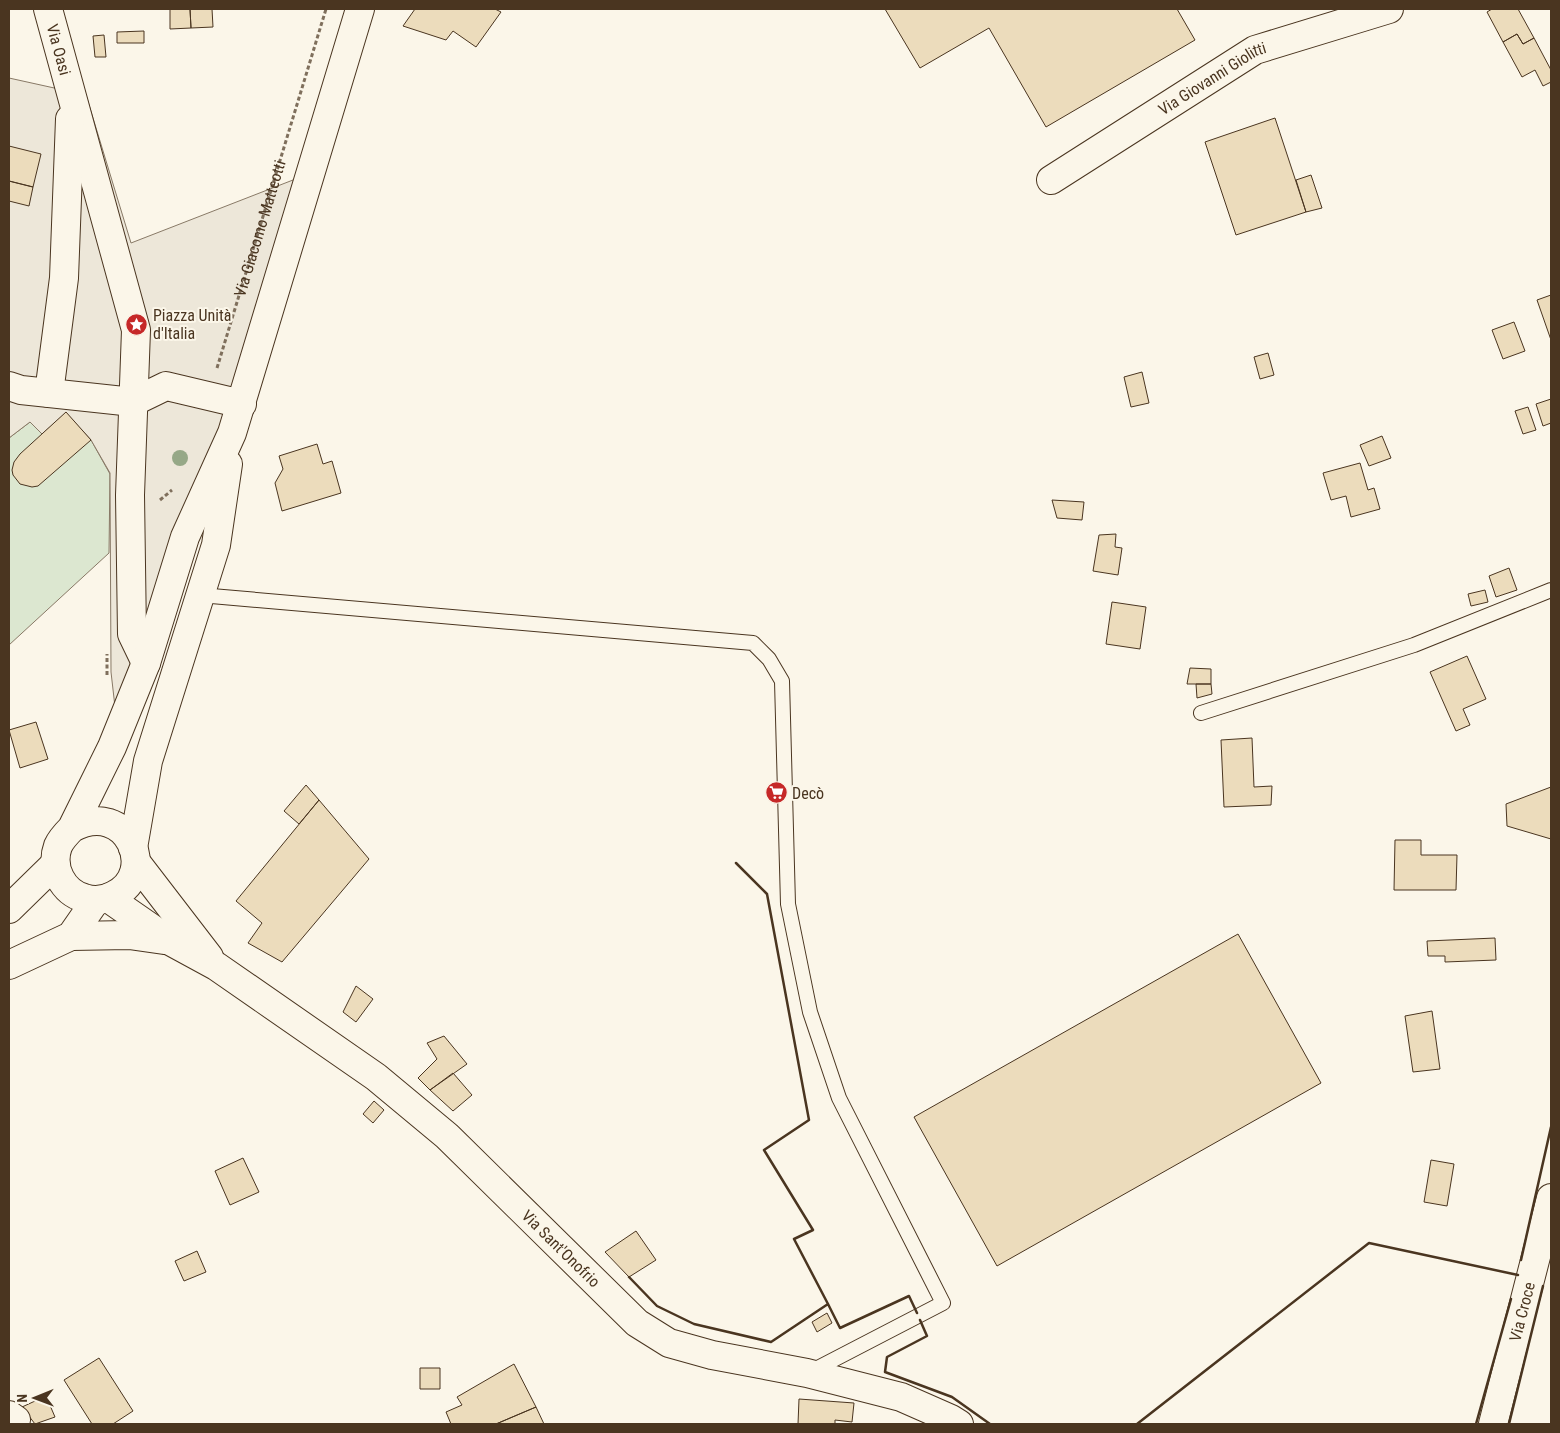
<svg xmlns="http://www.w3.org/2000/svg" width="1560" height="1433" font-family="'Roboto Condensed',sans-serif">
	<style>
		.green { fill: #dce7d0; stroke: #887966 }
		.parking { fill: #ede7d9; stroke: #887966 }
		.building { fill: #ecdcbc; stroke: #4a3520 }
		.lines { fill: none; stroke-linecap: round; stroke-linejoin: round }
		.lane-casing { stroke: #4a3520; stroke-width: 16 }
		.street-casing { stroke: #4a3520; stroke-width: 30 }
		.secondary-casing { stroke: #4a3520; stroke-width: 30 }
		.path { stroke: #7f6f5c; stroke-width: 3; stroke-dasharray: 4 2.5; stroke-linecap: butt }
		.lane { stroke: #fbf6e9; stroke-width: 14 }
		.street { stroke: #fbf6e9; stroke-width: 28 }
		.secondary { stroke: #fbf6e9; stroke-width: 28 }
		.wall { stroke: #4a3520; stroke-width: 2.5 }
		.tree { fill: #96a887 }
		.labels { text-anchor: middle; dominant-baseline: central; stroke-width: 4; stroke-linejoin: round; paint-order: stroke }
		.street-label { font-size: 16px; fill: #4a3520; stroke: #fbf6e9 }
		.poi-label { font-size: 16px; fill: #4a3520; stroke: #fbf6e9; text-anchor: start }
	</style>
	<rect width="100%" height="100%" fill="#fbf6e9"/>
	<!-- green -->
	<path class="green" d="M66 412 91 440 110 474 109 553 9 645V438L30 422Z"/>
	<!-- parking -->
	<path class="parking" d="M9 78 86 95 131 243 311 173 242 404 115 707 111 672 110 473 91 440 66 413 42 434 30 422 9 438Z"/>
	<!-- building -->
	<path class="building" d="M170 9H190L191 28 170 29Z
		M190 9H212L213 27 191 28Z
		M415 9H495L501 12 476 47 453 31 446 40 403 26Z
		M885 9H1177L1195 40 1046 127 989 28 920 68Z
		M1492 9H1518L1534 38 1523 44 1517 34 1503 42 1487 12Z
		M144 31V43H117V32Z
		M1517 34 1523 44 1534 38 1551 70V82L1543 86 1535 70 1522 77 1503 42Z
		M104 35 106 57H95L93 36Z
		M1275 118 1306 212 1236 235 1205 142Z
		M9 146 41 154 33 187 9 181Z
		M1311 175 1322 208 1306 212 1296 180Z
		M9 181 33 187 29 206 9 201Z
		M1551 295V340L1537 300Z
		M1514 322 1525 351 1503 359 1492 330Z
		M1268 353 1274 375 1260 379 1254 357Z
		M1142 372 1149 403 1131 407 1124 377Z
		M1551 399V423L1543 426 1536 404Z
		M1528 407 1536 430 1523 434 1515 411Z
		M66 412 91 440 38 486 32 487 20 484 13 475 12 470 14 462 20 454Z
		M1382 436 1391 458 1369 466 1360 445Z
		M317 444 323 464 332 461 341 493 282 511 275 483 283 469 279 456Z
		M1360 463 1368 490 1374 488 1380 509 1351 517 1346 496 1331 500 1323 473Z
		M1052 500 1084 502 1082 520 1057 518Z
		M1116 534 1115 547 1122 548 1118 575 1093 571 1099 535Z
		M1509 568 1517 590 1496 597 1489 576Z
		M1485 590 1488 602 1471 606 1468 594Z
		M1112 602 1146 607 1140 649 1106 644Z
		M1467 656 1486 699 1463 709 1470 725 1456 731 1430 672Z
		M1190 668 1211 669V684H1187Z
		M1196 684H1211L1212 694 1197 698Z
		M36 722 48 759 20 768 9 730Z
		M1252 738 1254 787 1272 786 1271 805 1224 807 1221 740Z
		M306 785 319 800 299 824 284 811Z
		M1551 787V839L1507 826 1506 804Z
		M319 800 369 859 282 962 248 943 262 923 236 901Z
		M1395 840H1421V855H1457L1456 890H1394Z
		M1238 934 1321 1083 997 1266 914 1117Z
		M1495 938 1496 960 1445 962V956H1428L1427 941Z
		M356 986 373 999 356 1022 343 1012Z
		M1432 1011 1440 1069 1413 1072 1405 1016Z
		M444 1036 467 1064 430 1090 418 1078 437 1059 427 1043Z
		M453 1073 472 1095 453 1111 430 1090Z
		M374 1101 384 1110 373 1123 363 1114Z
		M243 1158 259 1192 230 1205 215 1171Z
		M1431 1160 1454 1164 1447 1206 1424 1202Z
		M636 1231 656 1260 629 1277 605 1252Z
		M197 1251 206 1272 184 1281 175 1261Z
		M827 1313 832 1323 817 1332 812 1322Z
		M99 1358 133 1411 113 1424H92L64 1380Z
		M514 1364 536 1407 496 1424H451L446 1412 462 1405 457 1397Z
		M420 1368H440V1389H420Z
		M46 1396 55 1417 35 1424 22 1407Z
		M799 1399 854 1403 852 1422 835 1420V1424H798Z
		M536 1407 544 1424H496Z"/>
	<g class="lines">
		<defs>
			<path id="lane" d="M200 595 753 643 769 659 782 681 788 904 810 1012 839 1098 943 1303 810 1372
				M1201 713 1414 645 1551 590"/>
			<g id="street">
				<path id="s2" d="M48 9 136 330 130 495 132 634 146 663"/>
				<path id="s3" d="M1051 180 1255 50 1389 9"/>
				<path d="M9 386 21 390 133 402 166 386 242 404"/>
				<path d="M49 393 64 278 70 119"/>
				<path d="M9 1415 16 1420"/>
				<path id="s4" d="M1493 1424 1551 1198"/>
			</g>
			<g id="secondary">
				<path d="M72 828C128 798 159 874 114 895 105 900 95 902 84 898 63 892 50 868 58 846 61 839 67 833 72 828L112 747 146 663 185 537 232 433 360 9"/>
				<path d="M133 848 148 761 216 545 228 464"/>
				<path d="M136 862 209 957"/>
				<path id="s5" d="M108 898 170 941 216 966 376 1077 447 1136 637 1323 669 1343 712 1355 807 1373 901 1397 951 1419 959 1424"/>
				<path d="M9 909 55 864"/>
				<path d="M71 936 129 935 164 940"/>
				<path d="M9 965 71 936 96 900"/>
			</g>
		</defs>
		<!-- lane casing -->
		<use href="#lane" class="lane-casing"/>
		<!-- street casing -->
		<use href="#street" class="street-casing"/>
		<!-- secondary casing -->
		<use href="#secondary" class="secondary-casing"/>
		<!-- path -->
		<g class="path">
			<path id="s1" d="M217 368 326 9"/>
			<path d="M160 500 172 490"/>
			<path d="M107 675V654"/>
		</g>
		<!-- lane -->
		<use href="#lane" class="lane"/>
		<!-- street -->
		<use href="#street" class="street"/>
		<!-- secondary -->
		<use href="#secondary" class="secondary"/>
		<!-- wall -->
		<path class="wall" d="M736 863 767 894 809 1120 764 1150 813 1230 794 1239 828 1304
			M1521 1260 1551 1127
			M629 1277 657 1306 694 1324 771 1342 828 1304 840 1328 909 1296 917 1313
			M920 1320 927 1336 887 1357 885 1372 952 1397 990 1424
			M1137 1424 1369 1243 1518 1275
			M1476 1424 1511 1299
			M1509 1424 1543 1286"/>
	</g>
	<!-- trees -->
	<circle class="tree" cx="180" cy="458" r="8"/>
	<!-- icons -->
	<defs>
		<symbol id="sight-disc" viewBox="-11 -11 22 22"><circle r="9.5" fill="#c62828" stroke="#fbf6e9"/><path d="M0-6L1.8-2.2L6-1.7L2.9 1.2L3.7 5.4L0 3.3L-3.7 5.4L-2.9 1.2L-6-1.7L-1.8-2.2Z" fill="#fff"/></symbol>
		<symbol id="supermarket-disc" viewBox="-11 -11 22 22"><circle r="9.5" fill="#c62828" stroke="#fbf6e9"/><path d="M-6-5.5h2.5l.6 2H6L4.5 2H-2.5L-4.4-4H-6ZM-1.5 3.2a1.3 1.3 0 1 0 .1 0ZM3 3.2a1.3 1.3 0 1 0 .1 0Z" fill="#fff"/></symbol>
	</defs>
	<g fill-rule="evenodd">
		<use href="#sight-disc" x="124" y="312" width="25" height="25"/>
		<use href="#supermarket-disc" x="764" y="780" width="25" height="25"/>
	</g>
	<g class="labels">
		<!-- street labels -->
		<g class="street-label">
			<text stroke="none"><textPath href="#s2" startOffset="42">Via Oasi</textPath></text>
			<text stroke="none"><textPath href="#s3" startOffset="191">Via Giovanni Giolitti</textPath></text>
			<text stroke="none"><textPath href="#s1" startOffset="146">Via Giacomo Matteotti</textPath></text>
			<text stroke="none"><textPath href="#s5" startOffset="575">Via Sant'Onofrio</textPath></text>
			<text stroke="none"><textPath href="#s4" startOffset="116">Via Croce</textPath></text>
		</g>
		<!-- poi labels -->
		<g class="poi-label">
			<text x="153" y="315">Piazza Unità<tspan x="153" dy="18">d'Italia</tspan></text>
			<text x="792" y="793">Decò</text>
		</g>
	</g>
	<!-- border -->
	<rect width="1560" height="1433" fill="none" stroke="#4a3520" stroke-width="20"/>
	<!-- north arrow -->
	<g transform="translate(35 1398) rotate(269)" stroke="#fbf6e9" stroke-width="4" paint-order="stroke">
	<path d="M0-4L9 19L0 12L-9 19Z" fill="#4a3520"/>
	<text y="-8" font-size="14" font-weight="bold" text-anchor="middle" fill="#4a3520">N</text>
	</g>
</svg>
